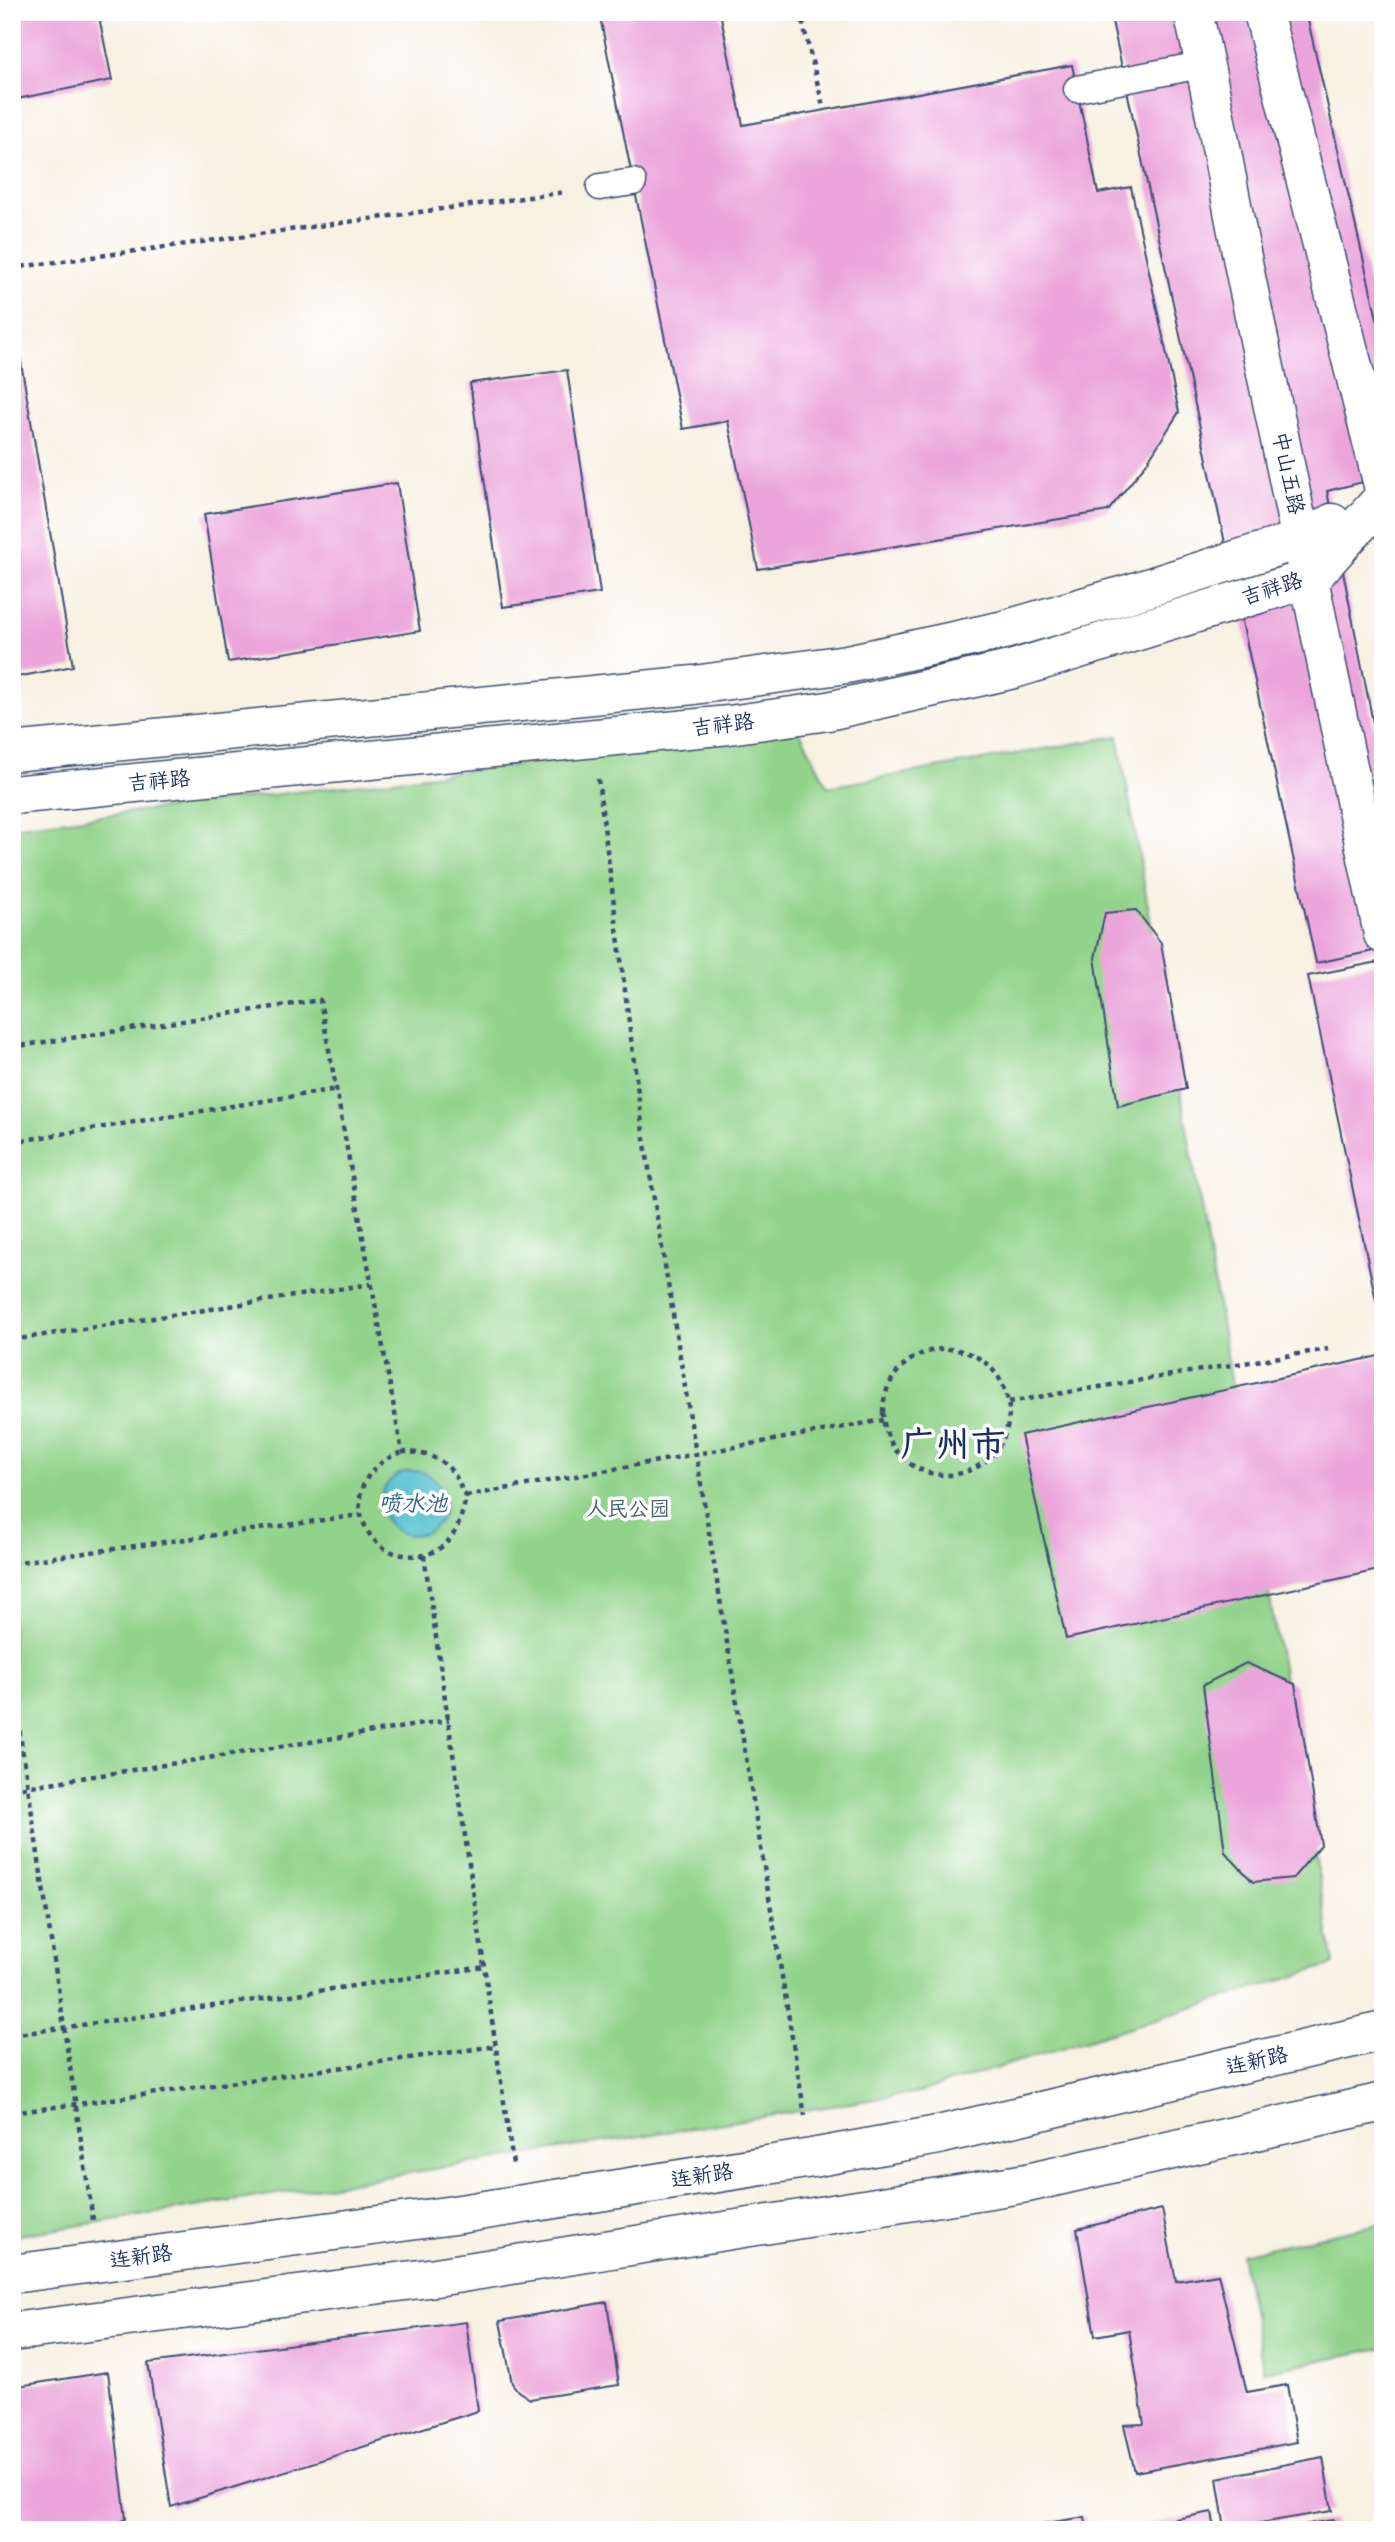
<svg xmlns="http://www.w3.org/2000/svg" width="1395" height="2542" font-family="Pangolin,'LXGW WenKai TC',sans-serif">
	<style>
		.green { fill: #92d38b; stroke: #568174; stroke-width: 2 }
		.water { fill: #55c0d0; stroke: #387897; stroke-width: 2 }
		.building { fill: #eba5db }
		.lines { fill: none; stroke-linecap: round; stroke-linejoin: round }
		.service-casing { stroke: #3c4c72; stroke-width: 29 }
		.tertiary-casing { stroke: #3c4c72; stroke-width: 41 }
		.primary-casing { stroke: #3c4c72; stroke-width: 41 }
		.path { stroke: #3c4c72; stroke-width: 4.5; stroke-dasharray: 5 5; stroke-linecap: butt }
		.service { stroke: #fff; stroke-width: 26 }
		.tertiary { stroke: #fff; stroke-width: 38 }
		.primary { stroke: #fff; stroke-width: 38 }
		.labels { text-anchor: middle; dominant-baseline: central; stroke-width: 7; stroke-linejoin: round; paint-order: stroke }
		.street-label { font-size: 21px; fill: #1b2f5e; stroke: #fff }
		.park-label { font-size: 21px; fill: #3f606c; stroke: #fff }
		.water-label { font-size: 23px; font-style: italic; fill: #2f6286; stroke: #fff }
		.town-label { font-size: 35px; font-weight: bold; fill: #1b2f5e; stroke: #fff }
	</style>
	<rect width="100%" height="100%" fill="#fff"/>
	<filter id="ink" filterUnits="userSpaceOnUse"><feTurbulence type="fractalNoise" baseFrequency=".0143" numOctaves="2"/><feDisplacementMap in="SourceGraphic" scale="14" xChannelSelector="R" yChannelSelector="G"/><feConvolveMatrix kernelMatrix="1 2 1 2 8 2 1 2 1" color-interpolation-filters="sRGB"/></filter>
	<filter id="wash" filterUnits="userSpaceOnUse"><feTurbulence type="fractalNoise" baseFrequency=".00686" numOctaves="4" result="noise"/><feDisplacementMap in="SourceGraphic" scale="28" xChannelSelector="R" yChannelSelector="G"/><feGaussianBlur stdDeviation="1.57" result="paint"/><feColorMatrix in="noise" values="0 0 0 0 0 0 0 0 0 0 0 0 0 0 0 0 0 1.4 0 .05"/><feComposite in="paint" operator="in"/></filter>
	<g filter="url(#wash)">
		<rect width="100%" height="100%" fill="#f7f1e2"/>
		<!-- green -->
		<path class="green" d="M799 730 828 787 1118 736 1334 1964 919 2092 12 2236V827Z
			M1383 2223V2348L1264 2371 1241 2254Z"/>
		<!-- water -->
		<path class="water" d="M381 1503a32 32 0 1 1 64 0a32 32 0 1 1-64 0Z"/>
		<g id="blocks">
			<!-- building -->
			<path class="building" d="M12 12H98L112 80 12 100Z
				M599 12H720L743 125 1072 65 1098 193 1131 187 1179 412 1146 464 1108 511 758 569 728 421 683 429Z
				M1110 12H1306L1383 344V477L1327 491 1383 773V949L1316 963Z
				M14 322 73 666 12 678V323Z
				M567 370 600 593 503 607 470 383Z
				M397 483 420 631 228 662 204 514Z
				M1136 910 1161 943 1186 1089 1118 1106 1095 958 1105 913Z
				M1383 961V1329H1382L1308 976Z
				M1383 1355V1569L1066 1639 1021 1435Z
				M1246 1663 1295 1684 1321 1845 1293 1878 1253 1882 1225 1852 1203 1685Z
				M1162 2209 1176 2281 1218 2274 1247 2392 1287 2385 1297 2442 1135 2472 1124 2425 1144 2424 1129 2330 1095 2336 1077 2229Z
				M607 2302 619 2385 530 2399 518 2391 512 2383 500 2321Z
				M466 2322 478 2411 171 2507 148 2363Z
				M108 2372 126 2519 104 2530H12V2387Z
				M1323 2457 1332 2511 1225 2529 1217 2478Z
				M1212 2512 1215 2530H1129V2528Z
				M1085 2517 1087 2530H1034V2525Z
				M1334 2520 1335 2530H1284V2528Z"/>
		</g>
	</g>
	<g filter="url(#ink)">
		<use href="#blocks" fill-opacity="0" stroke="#3c4c72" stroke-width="2"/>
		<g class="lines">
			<defs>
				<path id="service" d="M1077 89 1206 64
					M600 187 633 182"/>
				<path id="tertiary" d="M12 752 694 685 847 664 1004 630 1128 594 1302 539 1332 523
					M12 795 729 725 828 711 1014 669 1311 578 1383 498
					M12 2274 454 2215 812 2158 938 2135 1383 2031
					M12 2332 436 2277 1027 2183 1383 2102"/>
				<path id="primary" d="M1193 12C1214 100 1228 189 1246 277 1293 496 1338 715 1383 934
					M1263 12 1383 485"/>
			</defs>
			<!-- service casing -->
			<use href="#service" class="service-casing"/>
			<!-- tertiary casing -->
			<use href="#tertiary" class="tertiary-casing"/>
			<!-- primary casing -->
			<use href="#primary" class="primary-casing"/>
			<!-- path -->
			<path class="path" d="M800 12 824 110
				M12 268 566 192
				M598 779 643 1132 805 2116
				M12 1047 320 1000 402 1452
				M12 1142 337 1089
				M12 1340 371 1284
				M883 1412a63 63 0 1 1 126 0a63 63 0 1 1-126 0Z
				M1009 1402 1328 1349
				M402 1452C429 1452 452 1461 461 1488 462 1491 465 1494 465 1497 466 1501 463 1509 462 1513 455 1542 435 1560 404 1555 388 1553 373 1543 366 1528 349 1494 368 1464 402 1452Z
				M466 1496 883 1420
				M424 1555 513 2164
				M12 1563 360 1515
				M12 1681 93 2220
				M12 1789 449 1720
				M12 2035 485 1967
				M12 2113 496 2046"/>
			<!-- service -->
			<use href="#service" class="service"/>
			<!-- tertiary -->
			<use href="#tertiary" class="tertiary"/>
			<!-- primary -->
			<use href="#primary" class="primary"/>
		</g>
	</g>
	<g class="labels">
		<!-- street labels -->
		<g class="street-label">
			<text transform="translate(1288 473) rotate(78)">中山五路</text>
			<text transform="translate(1272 589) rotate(-18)">吉祥路</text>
			<text transform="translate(723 725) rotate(-7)">吉祥路</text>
			<text transform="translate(159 781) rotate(-5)">吉祥路</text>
			<text transform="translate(1257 2061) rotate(-13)">连新路</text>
			<text transform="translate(702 2176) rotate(-9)">连新路</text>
			<text transform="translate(141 2257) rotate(-8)">连新路</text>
		</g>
		<!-- park labels -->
		<g class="park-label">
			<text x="628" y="1509">人民公园</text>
		</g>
		<!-- water labels -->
		<g class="water-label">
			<text x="413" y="1503">喷水池</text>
		</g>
		<!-- town labels -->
		<g class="town-label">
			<text x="953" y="1445">广州市</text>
		</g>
	</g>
	<!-- margin -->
	<rect width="1395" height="2542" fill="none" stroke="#fff" stroke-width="42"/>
</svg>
